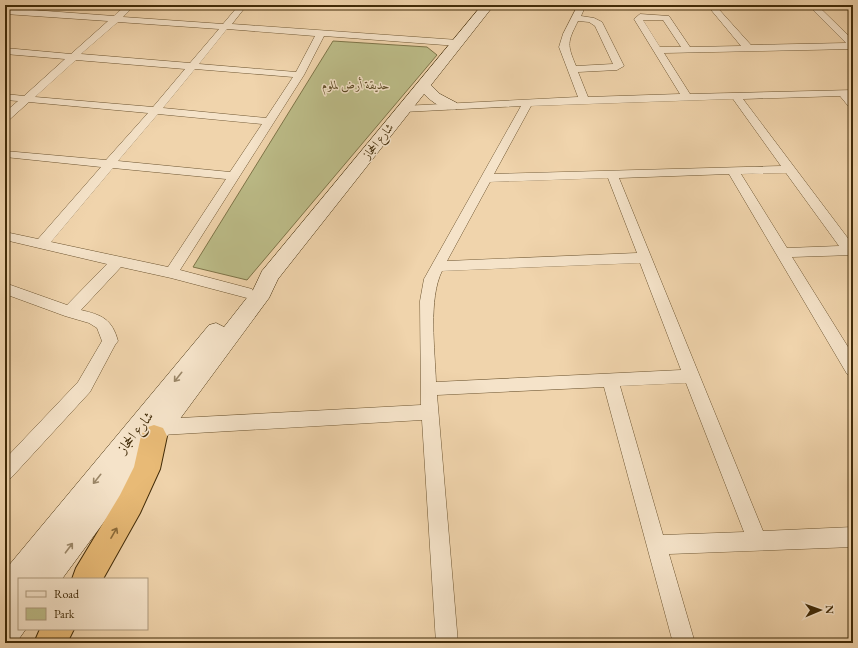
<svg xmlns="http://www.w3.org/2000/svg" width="858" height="648" font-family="'EB Garamond',Amiri,serif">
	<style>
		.green { fill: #bcbc88; stroke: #7e7448 }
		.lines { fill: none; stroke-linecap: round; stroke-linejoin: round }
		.minor-casing { stroke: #6d5531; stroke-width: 1 }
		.secondary-casing { stroke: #412b08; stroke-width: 1 }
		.trunk-casing { stroke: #412b08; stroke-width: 2 }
		.minor { fill: #f5e3c9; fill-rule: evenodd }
		.secondary { fill: #f5e3c9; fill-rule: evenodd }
		.trunk { fill: #e8ba76; fill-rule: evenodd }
		.oneway { stroke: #9b8768 }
		.oneway2 { stroke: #8c6b39 }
		.labels { text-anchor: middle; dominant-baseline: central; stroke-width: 3; stroke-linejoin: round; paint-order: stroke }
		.far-park-label { font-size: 12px; font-style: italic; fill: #5a4822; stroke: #f5e3c9 }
		.far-street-label { font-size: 12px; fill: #412b08; stroke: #f5e3c9 }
		.street-label { font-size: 14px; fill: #412b08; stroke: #f5e3c9 }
	</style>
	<rect width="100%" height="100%" fill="#f0d4ac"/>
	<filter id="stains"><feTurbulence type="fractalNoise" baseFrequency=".005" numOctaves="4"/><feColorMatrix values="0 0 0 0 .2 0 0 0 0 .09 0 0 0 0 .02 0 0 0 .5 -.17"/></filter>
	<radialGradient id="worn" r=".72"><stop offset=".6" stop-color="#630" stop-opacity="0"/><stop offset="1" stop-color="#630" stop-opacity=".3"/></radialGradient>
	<!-- green -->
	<path class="green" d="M333 41 427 47 437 55 247 280 193 267Z"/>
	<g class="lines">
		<defs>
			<path id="minor" d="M126 5H135L123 17 223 24 239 5H247L232 24 458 40 463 43 458 46 324 36 304 75 180 270 252 289 254 293 252 297 247 298 171 278 121 267 81 310C102 315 112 319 118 341L115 345 90 392 11 478 5 480V459L78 382 102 341 97 328 89 323 65 316 5 294V283L67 305 107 264 5 240V232L38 239 101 167 5 157V151L106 160 148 113 29 102 9 120 5 121V112L18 101 5 100V94L24 96 65 59 5 54V48L71 54 108 21 5 14V8L114 16ZM118 22 219 29 190 63 81 54ZM227 29 315 36 296 72 199 64ZM76 60 185 69 153 107 35 97ZM195 69 293 77 266 118 163 108ZM158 114 262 124 230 172 118 161ZM113 168 226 179 168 267 51 242Z
				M578 5H586L581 16 594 18 602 22 624 66 617 70 578 72 588 97 680 94 634 19 640 14 669 16 690 47 741 46 707 5H715L751 45 846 43 808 5H817L853 40V49L664 53 690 94 853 90V96H850L853 99V108L849 107 840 96 743 99 853 245V255L792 257 853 355V376L847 374 729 174 619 178 763 531 853 527V547L669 554 695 643H673L604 387 437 395 458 643H436L422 420 161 435 155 432 152 427 155 422 161 419 421 405 420 301 424 279 521 106 403 112 398 109 403 106 578 97 559 47 563 34ZM643 20H663L681 47H660ZM578 21 589 22 595 26 613 64 576 66C567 44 567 43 578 21ZM733 99 781 166 494 174 531 106ZM786 173 839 246 787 248 741 174ZM608 178 637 253 447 261 490 182ZM640 263 681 370 436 382C435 350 428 299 442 271ZM686 383 744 532 663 535 620 386Z"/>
			<path id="secondary" d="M482 5H494L431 85 440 94 457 103 459 106 457 109C445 112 432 102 424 94L278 279 269 298 62 579H19V629H26L16 643H5V570L209 325 216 323 224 327 253 290 262 271Z"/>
			<path id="trunk" d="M154 425 163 428 167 436 160 469 140 513 103 579H72L76 568 120 495 134 467 141 436 145 428Z
				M40 629H74L67 643H34Z"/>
		</defs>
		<!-- minor casing -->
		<use href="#minor" class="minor-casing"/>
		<!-- secondary casing -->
		<use href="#secondary" class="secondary-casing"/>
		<!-- trunk casing -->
		<use href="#trunk" class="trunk-casing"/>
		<!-- minor -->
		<use href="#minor" class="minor"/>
		<!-- secondary -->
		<use href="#secondary" class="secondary"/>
		<!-- trunk -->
		<use href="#trunk" class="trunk"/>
	</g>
	<!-- one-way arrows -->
	<defs><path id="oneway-shaft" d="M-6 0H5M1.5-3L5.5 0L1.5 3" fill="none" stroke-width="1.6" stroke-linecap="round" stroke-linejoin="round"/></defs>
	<g class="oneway">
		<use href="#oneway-shaft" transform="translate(178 377) rotate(129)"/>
		<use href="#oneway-shaft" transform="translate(97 479) rotate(129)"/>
		<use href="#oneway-shaft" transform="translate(69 548) rotate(-53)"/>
	</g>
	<use class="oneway2" href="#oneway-shaft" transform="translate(114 533) rotate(-60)"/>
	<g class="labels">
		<!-- far-park labels -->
		<g class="far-park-label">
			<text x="356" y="85">حديقة أرض لملوم</text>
		</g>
		<!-- far-street labels -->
		<g class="far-street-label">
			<text transform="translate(378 141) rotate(-51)">شارع الحجاز</text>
		</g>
		<!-- street labels -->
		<g class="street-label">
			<text transform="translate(135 432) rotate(-51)">شارع الحجاز</text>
		</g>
	</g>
	<!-- margin -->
	<rect width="858" height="648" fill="none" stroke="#f0d4ac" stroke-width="20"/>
	<rect x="6" y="6" width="846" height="636" fill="none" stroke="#412b08" stroke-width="2"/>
	<rect x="10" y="10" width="838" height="628" fill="none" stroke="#412b08"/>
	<!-- legend -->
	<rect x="18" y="578" width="130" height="52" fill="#f5e3c9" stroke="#ad997c"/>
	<rect x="26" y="591" width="20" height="6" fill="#f5e3c9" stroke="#ad997c"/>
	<text x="54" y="598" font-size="12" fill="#412b08">Road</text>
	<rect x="26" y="608" width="20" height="12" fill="#bcbc88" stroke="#ad997c"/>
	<text x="54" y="618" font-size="12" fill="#412b08">Park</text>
	<!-- north arrow -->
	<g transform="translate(820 610) rotate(88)" stroke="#f5e3c9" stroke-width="3" paint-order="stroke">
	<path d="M0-3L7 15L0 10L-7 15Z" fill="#412b08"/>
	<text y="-6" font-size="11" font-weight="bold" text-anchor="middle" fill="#412b08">N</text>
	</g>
	<rect width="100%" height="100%" filter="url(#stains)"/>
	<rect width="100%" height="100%" fill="url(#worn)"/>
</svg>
